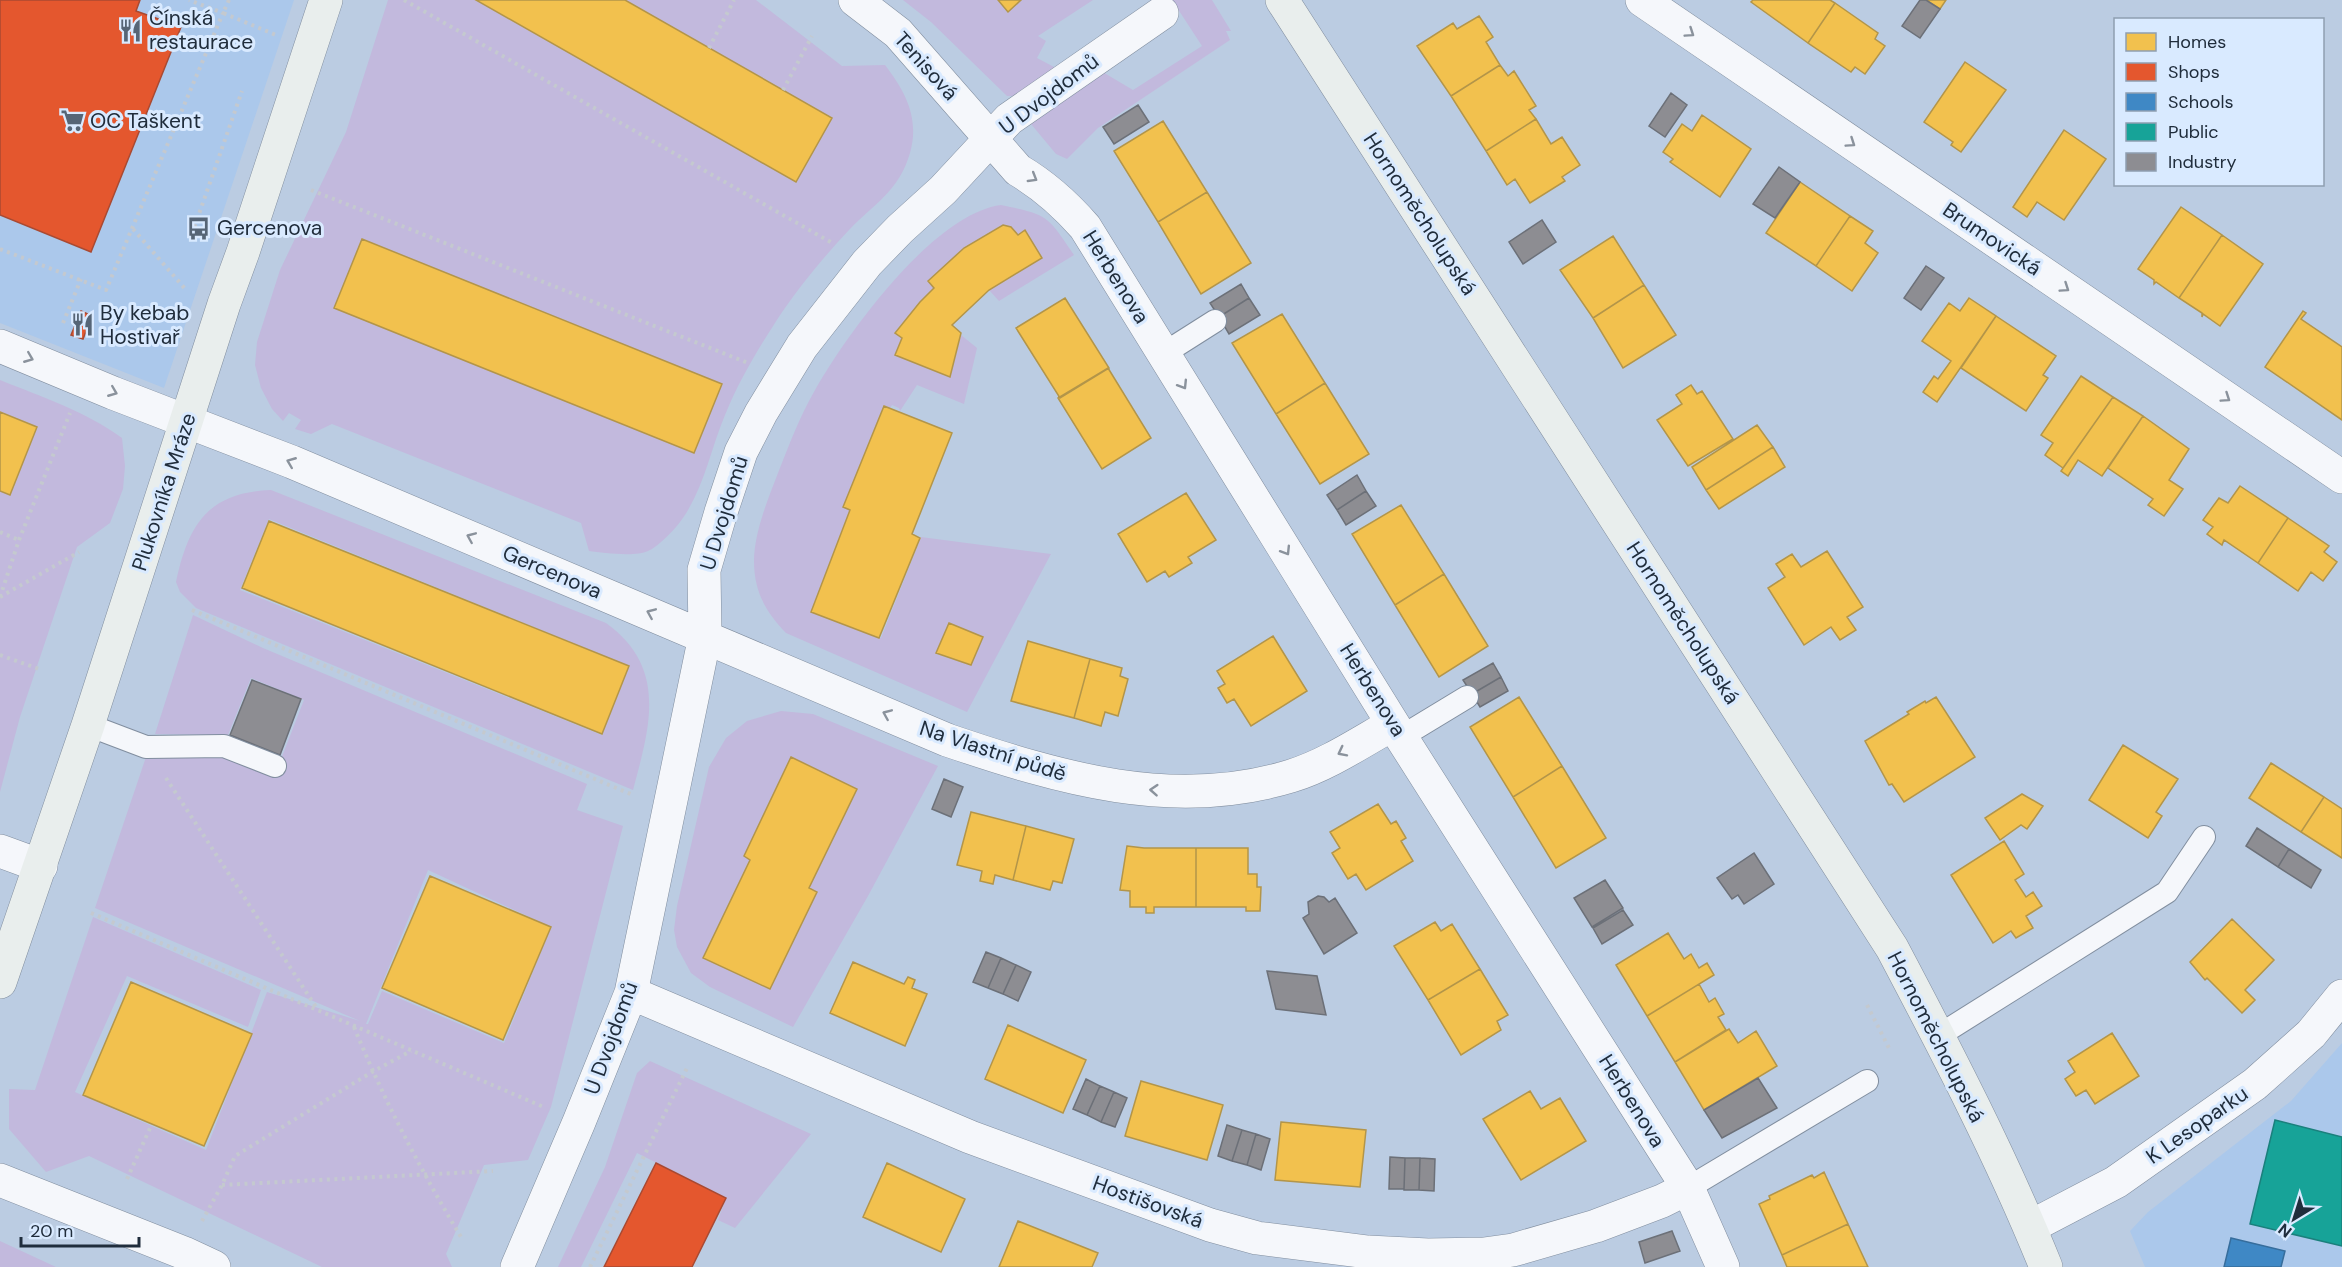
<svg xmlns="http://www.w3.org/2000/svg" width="2342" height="1267" font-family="'DM Sans',sans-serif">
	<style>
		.built { fill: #abc8eb }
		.green { fill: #c2b9dd; fill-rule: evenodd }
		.homes { fill: #f2c14e; stroke: #b39549; stroke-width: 1.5 }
		.shops { fill: #e4572e; stroke: #a94a32; stroke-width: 1.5 }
		.schools { fill: #3f88c5; stroke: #366d9c; stroke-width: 1.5 }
		.public { fill: #17a398; stroke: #1a807c; stroke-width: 1.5 }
		.industry { fill: #8d8d92; stroke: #6c7078; stroke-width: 1.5 }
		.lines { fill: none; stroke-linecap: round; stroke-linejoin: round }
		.lane-casing { stroke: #818e9f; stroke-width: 24 }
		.street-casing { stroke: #818e9f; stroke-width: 34 }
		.secondary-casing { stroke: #818e9f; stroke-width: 34 }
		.path { stroke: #c4c9cf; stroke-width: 4; stroke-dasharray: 3 4.5; stroke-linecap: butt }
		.lane { stroke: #f5f7fb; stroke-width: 22 }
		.street { stroke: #f5f7fb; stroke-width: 33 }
		.secondary { stroke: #e9eeed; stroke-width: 33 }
		.oneway { stroke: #8a929c }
		.labels { text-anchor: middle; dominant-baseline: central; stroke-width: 6; stroke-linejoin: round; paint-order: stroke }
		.poi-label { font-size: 21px; fill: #202d3c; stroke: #d9eaff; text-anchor: start }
		.street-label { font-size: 21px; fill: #202d3c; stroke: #d9eaff }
	</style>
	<rect width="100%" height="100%" fill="#bbcce2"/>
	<!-- built -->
	<path class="built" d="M0 0H294L164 388 0 323Z
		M2342 1043V1267H2145L2130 1231 2148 1212 2291 1101Z"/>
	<!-- green -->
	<path class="green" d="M388 0H476L796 182 832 118 625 0H756L842 66 885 65C905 91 920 118 910 153 899 191 874 204 849 230 822 259 796 290 775 323 756 352 738 383 725 415 709 453 703 495 676 527 669 535 657 547 648 551 636 557 603 553 589 551L581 523 332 424 311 434 295 429 301 420 289 413 283 421 272 409 261 388 255 365 257 342 280 270 346 132Z
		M903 0H998L1008 11 1021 0H1093L1038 36 1046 41 1037 58 1056 68 1074 55 1133 90 1202 46 1172 0H1212L1231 31H1226L1230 40 1098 128 1067 159 1056 154 1011 100 1015 96H1007L931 22Z
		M1001 205C1049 215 1047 215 1074 255L999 301 989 290 1042 258 1025 231 1017 235 1011 227 1003 225 964 248 928 281 934 288 920 302 895 332 902 338 895 355 950 377 961 335 977 348 964 404 917 385 900 411 899 408 892 405 890 408 885 406 860 465 852 510 827 569 829 570 813 612 881 638 921 537 1051 554 967 712 786 633C766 612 754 592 754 561 754 533 768 499 778 473 789 445 800 416 815 390 847 334 933 214 1001 205ZM949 623 983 638 971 665 936 654Z
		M0 380C42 397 85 411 122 438L125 466 123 489 110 523 77 547 20 717 0 792V491L10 495 37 427 0 412Z
		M271 490 606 623C668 668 650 726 633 790L196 608 180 592 176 582C188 525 208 492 271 490ZM269 519 629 666 602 735 240 590Z
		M193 615 263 648 587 784 577 810 623 826 551 1107 528 1160 484 1165 446 1254 452 1267H322L89 1156 46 1172 9 1129V1089L35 1090 93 917 261 990 248 1027 127 976 75 1092 206 1150 267 992 360 1021 95 908 146 757 221 755 276 772 304 700 251 678 228 735 155 734ZM428 870 551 927 504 1043 382 991 368 1024H366Z
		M781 711 813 714 938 766 868 896 793 1027 710 987 691 973 677 947 674 930 677 906 709 767 726 738 747 721ZM791 758 857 789 809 888 817 892 770 989 704 957 750 860 744 856Z
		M650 1061 811 1134 735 1228 718 1220 726 1198 637 1153 581 1267H558L605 1167 637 1073Z
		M0 1241 56 1267H0Z"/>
	<!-- homes -->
	<path class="homes" d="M476 0H625L832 118 796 182Z
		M998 0H1021L1008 12Z
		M1753 0H1830L1835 3 1808 43 1751 2Z
		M1926 0H1946L1940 9Z
		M1835 3 1878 33 1875 39 1885 46 1865 74 1855 67 1851 72 1808 43Z
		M1479 16 1493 37 1486 42 1500 65 1451 96 1417 46 1453 23 1457 29Z
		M1965 62 2006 90 1961 152 1951 145 1953 142 1924 122Z
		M1500 65 1508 76 1514 71 1536 106 1529 110 1536 119 1486 151 1451 96Z
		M1702 115 1751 149 1720 197 1670 162 1673 159 1663 152 1682 124 1692 131Z
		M1536 119 1551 144 1562 137 1580 165 1562 177 1565 181 1530 203 1515 179 1507 185 1486 151Z
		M1163 121 1207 192 1158 222 1114 151Z
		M2064 130 2106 159 2064 220 2037 202 2027 217 2013 207Z
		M1800 182 1850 216 1816 266 1766 233Z
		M1207 192 1251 263 1201 294 1158 222Z
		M2181 207 2222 235 2179 298 2156 282 2154 284V280L2138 269Z
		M1850 216 1873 231 1865 243 1878 253 1852 291 1816 266Z
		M1003 225 1011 227 1018 235 1025 230 1042 258 989 290 952 325 961 333 950 377 895 355 902 338 895 333 920 302 934 288 928 281 964 248Z
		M2222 235 2263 264 2220 326 2203 314 2202 317V313L2179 298Z
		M1613 236 1644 285 1593 318 1560 270Z
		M362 239 722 384 694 453 334 308Z
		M1644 285 1676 335 1623 368 1593 318Z
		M1065 298 1109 368 1060 398 1016 328Z
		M1969 298 1996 316 1937 402 1923 392 1934 376 1938 379 1951 361 1922 341 1949 303 1960 311Z
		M2303 311 2306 313 2301 319 2342 347V420L2265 367Z
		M1282 314 1325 383 1276 414 1232 343Z
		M1996 316 2056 356 2043 375 2048 378 2026 411 1961 368Z
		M1108 368 1151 438 1102 469 1058 398Z
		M2081 376 2113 397 2063 468 2045 455 2053 443 2041 435Z
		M1325 383 1369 454 1320 484 1276 414Z
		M1691 385 1697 394 1702 391 1733 439 1688 466 1657 420 1682 404 1676 395Z
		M2113 397 2143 416 2102 476 2078 460 2068 476 2061 471Z
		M884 406 952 433 912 534 920 538 879 638 811 612 850 510 843 507Z
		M0 412 37 427 10 495 0 491Z
		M2143 416 2189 449 2169 480 2183 489 2164 516 2148 505 2153 499 2108 468Z
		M1757 425 1773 447 1706 490 1692 467Z
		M1773 447 1785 467 1719 509 1706 490Z
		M2240 486 2288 518 2258 563 2224 540 2222 545 2207 534 2213 527 2203 520 2219 498 2228 503Z
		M1186 493 1216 540 1188 557 1192 563 1169 577 1165 571 1147 582 1118 534Z
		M1401 505 1444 574 1395 605 1352 534Z
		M2288 518 2329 546 2324 552 2337 562 2323 581 2311 572 2298 591 2258 563Z
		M269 521 629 666 602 734 242 588Z
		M1827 551 1863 607 1847 617 1856 630 1840 640 1831 627 1804 645 1768 588 1785 577 1776 564 1792 554 1801 567Z
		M1444 574 1488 646 1439 677 1395 605Z
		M949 623 983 637 971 665 936 653Z
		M1273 636 1307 691 1251 726 1234 699 1227 703 1218 688 1225 684 1217 671Z
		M1028 641 1090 659 1074 718 1011 701Z
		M1090 659 1122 668 1120 676 1128 679 1118 716 1105 712 1101 726 1074 718Z
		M1519 697 1562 766 1513 797 1470 727Z
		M1936 697 1975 757 1904 802 1892 784 1889 785 1865 741 1909 714 1907 712 1925 701 1926 703Z
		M2123 745 2178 779 2156 812 2162 816 2148 838 2089 800Z
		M791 757 857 789 809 888 817 892 770 989 703 958 750 860 744 856Z
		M2271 763 2324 797 2301 832 2249 798Z
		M1562 766 1606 838 1556 868 1513 797Z
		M2022 794 2043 806 2027 829 2021 825 2000 840 1985 818Z
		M2324 797 2342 809V858L2301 832Z
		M1378 804 1391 824 1396 821 1406 838 1401 841 1413 861 1366 890 1356 874 1348 879 1332 853 1340 848 1330 832Z
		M971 812 1026 826 1013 880 995 875 993 884 980 881 982 871 957 865Z
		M1026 826 1074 839 1062 883 1053 881 1050 890 1013 880Z
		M2004 841 2024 874 2015 880 2026 897 2033 892 2042 906 2026 916 2033 928 2016 938 2011 931 1993 943 1951 875Z
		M1127 846 1144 848H1196V907H1154V913H1146V907H1130V891L1120 890Z
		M1196 848H1248V874H1257V887H1261L1260 911H1246V907H1196Z
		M430 876 551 927 503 1040 382 988Z
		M2232 919 2274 960 2245 990 2255 1000 2242 1013 2207 978 2205 980 2190 962Z
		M1435 922 1441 931 1452 924 1480 969 1428 1000 1394 946Z
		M1668 933 1684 959 1691 954 1699 968 1707 963 1714 975 1647 1016 1616 965Z
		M853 962 904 984 908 977 915 980 912 988 927 994 905 1046 830 1013Z
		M1480 969 1508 1015 1497 1021 1501 1030 1461 1055 1428 1000Z
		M131 982 252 1034 204 1146 83 1095Z
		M1699 984 1709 1002 1715 998 1724 1014 1718 1017 1726 1030 1675 1062 1647 1016Z
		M1008 1025 1086 1060 1063 1113 985 1079Z
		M1729 1029 1738 1043 1756 1031 1777 1066 1704 1110 1675 1062Z
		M2112 1033 2139 1076 2095 1104 2086 1090 2076 1096 2065 1079 2075 1072 2068 1061Z
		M1141 1081 1223 1105 1207 1160 1125 1136Z
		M1530 1091 1541 1109 1560 1098 1586 1141 1521 1180 1483 1119Z
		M1281 1122 1366 1130 1360 1187 1275 1180Z
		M887 1163 965 1199 941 1252 863 1217Z
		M1824 1172 1848 1224 1782 1255 1759 1204 1770 1199 1769 1196 1812 1175 1814 1178Z
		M1018 1221 1098 1253 1092 1267H999Z
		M1848 1224 1868 1267H1787L1782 1255Z"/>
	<!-- shops -->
	<path class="shops" d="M0 0H140L136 11 181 27 91 252 0 215Z
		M81 311 92 316 83 339 71 335Z
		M656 1163 726 1198 692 1267H604Z"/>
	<!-- schools -->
	<path class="schools" d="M2231 1238 2285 1251 2281 1267H2224Z"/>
	<!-- public -->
	<path class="public" d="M2275 1120 2342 1137V1246L2250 1224Z"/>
	<!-- industry -->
	<path class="industry" d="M1920 0H1926L1940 9 1920 38 1902 26Z
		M1671 93 1687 105 1665 137 1649 126Z
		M1138 105 1149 122 1114 144 1103 127Z
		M1779 167 1800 182 1775 218 1753 204Z
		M1542 220 1556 242 1523 264 1509 242Z
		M1926 266 1944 278 1921 310 1904 298Z
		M1241 284 1249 298 1219 317 1210 303Z
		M1249 298 1260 315 1229 334 1219 317Z
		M1357 475 1366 491 1337 510 1327 495Z
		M1366 491 1376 506 1346 525 1337 510Z
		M1493 663 1501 677 1472 694 1463 680Z
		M1501 677 1508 691 1480 707 1472 694Z
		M252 680 301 699 280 755 230 735Z
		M944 779 963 787 951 817 932 809Z
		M2257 828 2289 849 2278 867 2246 846Z
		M2289 849 2321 870 2311 888 2278 867Z
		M1754 853 1774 884 1744 904 1738 895 1732 899 1717 878Z
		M1605 880 1623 908 1592 927 1574 898Z
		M1318 896 1324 897 1329 902 1335 898 1357 933 1324 954 1303 918 1309 914 1308 902Z
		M1623 910 1633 925 1602 944 1593 928Z
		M986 952 1001 958 988 988 973 982Z
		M1001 958 1016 965 1003 994 988 988Z
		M1016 965 1031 972 1018 1001 1003 994Z
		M1267 971 1317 976 1326 1015 1276 1009Z
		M1758 1078 1777 1108 1722 1138 1704 1110Z
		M1086 1079 1100 1086 1087 1115 1073 1109Z
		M1100 1086 1114 1092 1101 1122 1087 1115Z
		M1114 1092 1127 1098 1115 1127 1101 1122Z
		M1227 1125 1242 1130 1232 1161 1218 1156Z
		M1242 1130 1256 1134 1247 1165 1232 1161Z
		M1256 1134 1270 1139 1261 1170 1247 1165Z
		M1390 1157 1405 1158 1404 1189H1389Z
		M1405 1158H1420L1419 1190H1404Z
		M1420 1158 1435 1159 1434 1191 1419 1190Z
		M1672 1231 1680 1251 1645 1263 1639 1242Z"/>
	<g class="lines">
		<defs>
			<path id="lane" d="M1163 354 1215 321
				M88 725 146 747 224 746 275 766
				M1401 737 1467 697
				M1938 1036 2167 892 2204 837
				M1688 1188 1867 1081"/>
			<path id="street" d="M855 0 898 33 1018 170C1045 186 1065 204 1085 227L1401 737 1688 1188 1723 1267
				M1642 0 2342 477
				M0 346 113 393 292 462 947 740C1059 778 1173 812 1291 776 1327 765 1361 742 1393 724
				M0 851 41 866
				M631 993 970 1137 1210 1225 1257 1238 1368 1252 1428 1255 1484 1254 1513 1250 1596 1226 1662 1201 1688 1188
				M0 1180 184 1253 214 1267
				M2030 1227 2116 1182 2255 1084 2311 1034 2342 996
				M517 1267 579 1122 631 993 705 636 704 570 721 512 741 452 761 413 802 346 867 263 900 229 943 190 1009 119 1162 13"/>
			<path id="secondary" d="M1282 0 1892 948C1947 1052 2002 1158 2046 1267
				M0 982 88 725 224 304 243 252 326 0"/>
		</defs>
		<!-- lane casing -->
		<use href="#lane" class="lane-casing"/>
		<!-- street casing -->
		<use href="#street" class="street-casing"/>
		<!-- secondary casing -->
		<use href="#secondary" class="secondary-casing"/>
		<!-- path -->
		<path class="path" d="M229 0 223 13 276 35
			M404 0 834 244
			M709 48 734 0
			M783 90 812 36
			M311 190 748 363
			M133 229 187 291
			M192 234 242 91
			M0 249 106 290 223 13 189 0
			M63 323 81 279
			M0 532 19 540
			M0 597 19 540 70 413
			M0 597 79 552
			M192 610 633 795
			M0 655 39 669
			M166 778 318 1010
			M91 913 546 1108
			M1867 1005 1890 1050
			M354 1027C384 1100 420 1169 461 1237
			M127 1179 151 1126
			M222 1185 493 1171
			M202 1221 222 1185 235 1156 372 1072 411 1051
			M590 1267 687 1068"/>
		<!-- lane -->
		<use href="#lane" class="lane"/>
		<!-- street -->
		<use href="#street" class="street"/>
		<!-- secondary -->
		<use href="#secondary" class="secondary"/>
	</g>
	<!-- one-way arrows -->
	<defs><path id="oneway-chevron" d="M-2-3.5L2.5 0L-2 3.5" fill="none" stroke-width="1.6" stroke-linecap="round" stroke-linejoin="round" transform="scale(1.5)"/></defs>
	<g class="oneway">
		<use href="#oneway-chevron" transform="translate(1690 33) rotate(34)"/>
		<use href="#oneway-chevron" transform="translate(1851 143) rotate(34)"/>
		<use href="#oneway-chevron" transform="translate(1033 178) rotate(31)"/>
		<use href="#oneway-chevron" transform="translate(2065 288) rotate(34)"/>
		<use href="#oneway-chevron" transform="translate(29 358) rotate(22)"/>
		<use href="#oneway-chevron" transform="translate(1183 385) rotate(58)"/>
		<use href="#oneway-chevron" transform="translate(113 392) rotate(22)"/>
		<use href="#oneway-chevron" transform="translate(2226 398) rotate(34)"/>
		<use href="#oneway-chevron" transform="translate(291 462) rotate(-158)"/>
		<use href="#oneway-chevron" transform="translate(471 537) rotate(-157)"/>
		<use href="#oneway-chevron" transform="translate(1286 551) rotate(58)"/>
		<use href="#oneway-chevron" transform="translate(651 613) rotate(-157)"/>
		<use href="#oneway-chevron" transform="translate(887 714) rotate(-157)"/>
		<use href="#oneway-chevron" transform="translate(1342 752) rotate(153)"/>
		<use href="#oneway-chevron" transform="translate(1154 790) rotate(-176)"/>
	</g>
	<!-- icons -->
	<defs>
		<symbol id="restaurant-bare" viewBox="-9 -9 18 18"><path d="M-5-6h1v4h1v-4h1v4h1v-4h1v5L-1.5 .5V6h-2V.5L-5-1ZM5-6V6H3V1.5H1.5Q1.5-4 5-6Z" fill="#566576" stroke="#d9eaff" stroke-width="2.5" paint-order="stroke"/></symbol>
		<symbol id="supermarket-bare" viewBox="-9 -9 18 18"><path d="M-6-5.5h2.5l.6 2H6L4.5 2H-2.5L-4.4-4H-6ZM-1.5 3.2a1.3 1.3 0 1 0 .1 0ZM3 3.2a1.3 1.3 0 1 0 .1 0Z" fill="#566576" stroke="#d9eaff" stroke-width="2.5" paint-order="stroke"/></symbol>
		<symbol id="bus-bare" viewBox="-9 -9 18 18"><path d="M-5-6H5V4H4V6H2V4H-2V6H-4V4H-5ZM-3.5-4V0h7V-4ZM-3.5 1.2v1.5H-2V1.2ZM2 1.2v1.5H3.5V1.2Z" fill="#566576" stroke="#d9eaff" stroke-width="2.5" paint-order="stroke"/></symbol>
	</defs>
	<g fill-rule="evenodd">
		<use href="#restaurant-bare" x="114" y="14" width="33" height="33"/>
		<use href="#supermarket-bare" x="56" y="104" width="33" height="33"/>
		<use href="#bus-bare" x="182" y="212" width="33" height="33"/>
		<use href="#restaurant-bare" x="66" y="308" width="33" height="33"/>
	</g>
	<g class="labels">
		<!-- poi labels -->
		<g class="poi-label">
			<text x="149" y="18">Čínská<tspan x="149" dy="24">restaurace</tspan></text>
			<text x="90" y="121">OC Taškent</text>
			<text x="217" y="228">Gercenova</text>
			<text x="100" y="313">By kebab<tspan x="100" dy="24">Hostivař</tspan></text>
		</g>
		<!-- street labels -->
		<g class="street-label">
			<text transform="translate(926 66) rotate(48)">Tenisová</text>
			<text transform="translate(1049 94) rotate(-37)">U Dvojdomů</text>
			<text transform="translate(1420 214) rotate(57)">Hornoměcholupská</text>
			<text transform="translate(1992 239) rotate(34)">Brumovická</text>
			<text transform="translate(1116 277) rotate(58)">Herbenova</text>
			<text transform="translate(164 492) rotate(-72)">Plukovníka Mráze</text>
			<text transform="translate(724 513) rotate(-73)">U Dvojdomů</text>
			<text transform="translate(552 572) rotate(23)">Gercenova</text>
			<text transform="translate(1683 623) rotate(57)">Hornoměcholupská</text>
			<text transform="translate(1373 690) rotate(58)">Herbenova</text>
			<text transform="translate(993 751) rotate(18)">Na Vlastní půdě</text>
			<text transform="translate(1936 1037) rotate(63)">Hornoměcholupská</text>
			<text transform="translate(611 1038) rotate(-70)">U Dvojdomů</text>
			<text transform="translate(1632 1101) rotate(58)">Herbenova</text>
			<text transform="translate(2197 1125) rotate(-35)">K Lesoparku</text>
			<text transform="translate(1148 1202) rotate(20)">Hostišovská</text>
		</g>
	</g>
	<!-- legend -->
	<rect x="2114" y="18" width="210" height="168" fill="#d9eaff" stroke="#8f9eb1" stroke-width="1.5"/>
	<rect x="2126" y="33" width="30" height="18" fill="#f2c14e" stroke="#8f9eb1" stroke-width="1.5"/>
	<text x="2168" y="48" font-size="18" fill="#202d3c">Homes</text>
	<rect x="2126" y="63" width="30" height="18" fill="#e4572e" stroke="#8f9eb1" stroke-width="1.5"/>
	<text x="2168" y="78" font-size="18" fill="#202d3c">Shops</text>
	<rect x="2126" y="93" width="30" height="18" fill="#3f88c5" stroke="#8f9eb1" stroke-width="1.5"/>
	<text x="2168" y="108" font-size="18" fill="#202d3c">Schools</text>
	<rect x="2126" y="123" width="30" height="18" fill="#17a398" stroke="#8f9eb1" stroke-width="1.5"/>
	<text x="2168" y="138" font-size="18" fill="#202d3c">Public</text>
	<rect x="2126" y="153" width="30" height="18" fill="#8d8d92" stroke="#8f9eb1" stroke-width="1.5"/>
	<text x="2168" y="168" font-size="18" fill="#202d3c">Industry</text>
	<!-- north arrow -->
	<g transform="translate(2294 1219) rotate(218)" stroke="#d9eaff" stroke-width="4.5" paint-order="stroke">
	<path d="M0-4.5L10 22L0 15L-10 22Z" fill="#202d3c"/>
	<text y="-9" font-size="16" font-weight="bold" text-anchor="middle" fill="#202d3c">N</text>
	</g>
	<!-- scale -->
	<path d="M21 1237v9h118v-9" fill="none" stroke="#202d3c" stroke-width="3"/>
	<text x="30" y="1237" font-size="18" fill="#202d3c" stroke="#d9eaff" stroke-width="4.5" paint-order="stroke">20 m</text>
</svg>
